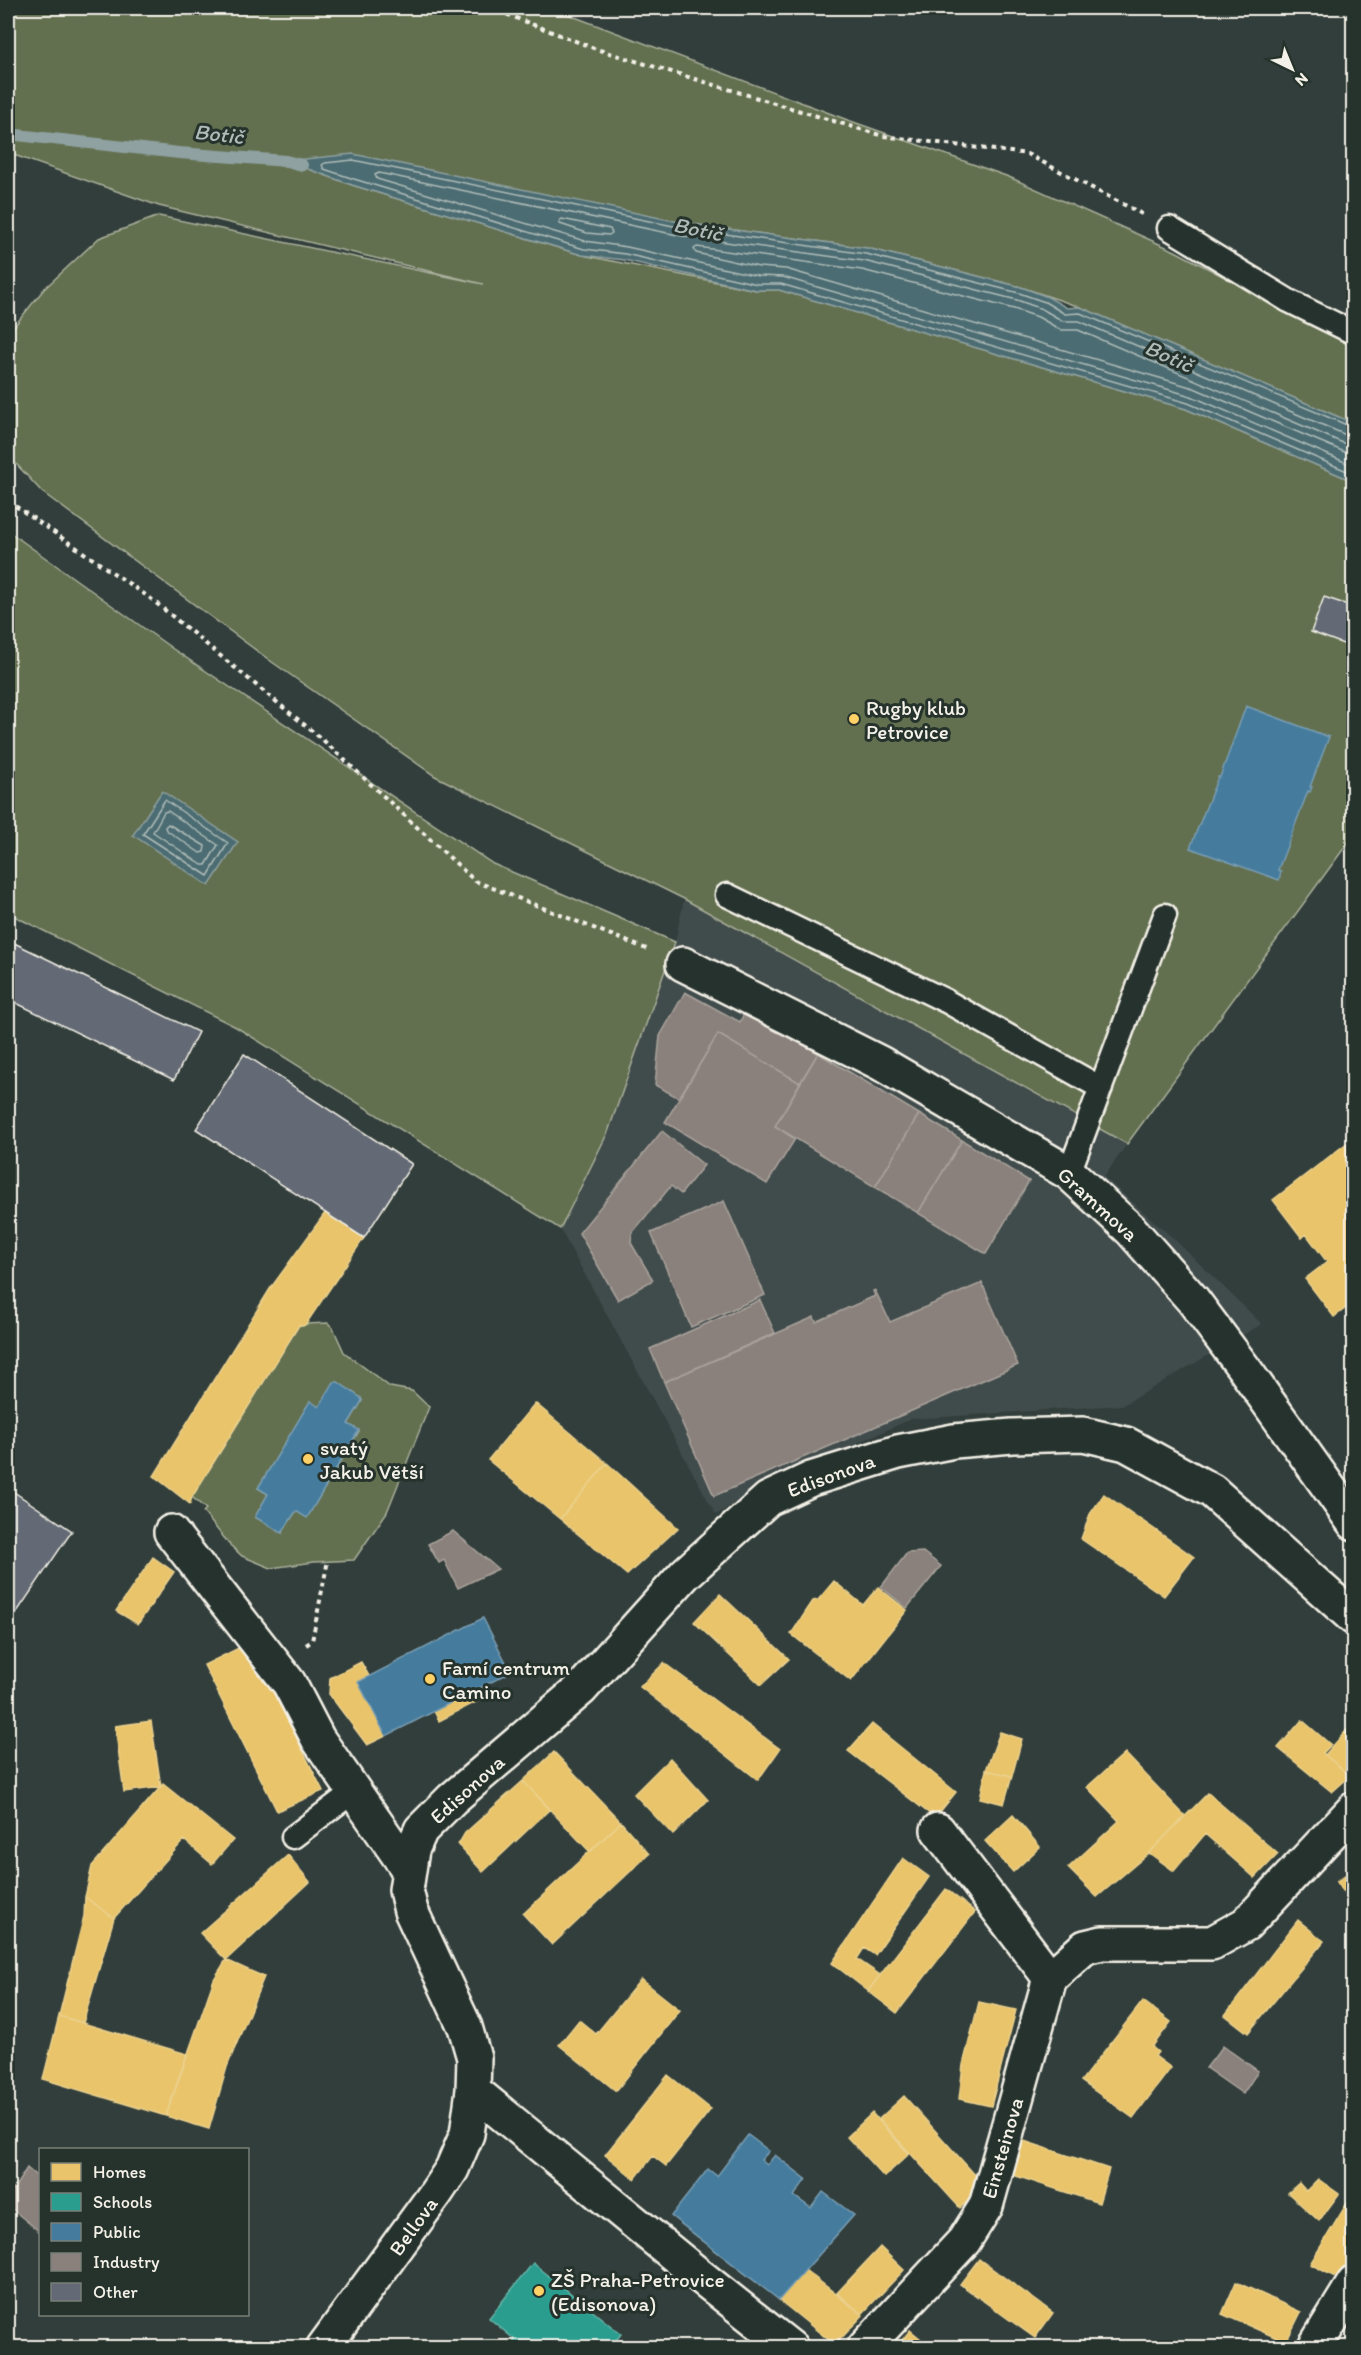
<svg xmlns="http://www.w3.org/2000/svg" width="1361" height="2355" font-family="Itim,sans-serif">
	<style>
		.built { fill: #414b4c }
		.green { fill: #626f50; stroke: #abb09c; stroke-width: 1.5; fill-rule: evenodd }
		.water { fill: #4b6c72; stroke: #8fa1a1; stroke-width: 1.5 }
		.homes { fill: #e9c46a; stroke: #ecd290; stroke-width: 1.5 }
		.schools { fill: #2a9d8f; stroke: #67b6aa; stroke-width: 1.5 }
		.public { fill: #457b9d; stroke: #7a9eb4; stroke-width: 1.5 }
		.industry { fill: #8a817c; stroke: #aaa39c; stroke-width: 1.5 }
		.lines { fill: none; stroke-linecap: round; stroke-linejoin: round }
		.shore { stroke: #b0bcb9; stroke-width: 1.5 }
		.stream { stroke: #8fa1a1; stroke-width: 12 }
		.building { fill: #646a75; stroke: #f4f1e8; stroke-width: 1.5 }
		.lane-casing { stroke: #f4f1e8; stroke-width: 27 }
		.street-casing { stroke: #f4f1e8; stroke-width: 38 }
		.path { stroke: #f4f1e8; stroke-width: 4; stroke-dasharray: 4.5 4.5; stroke-linecap: butt }
		.lane { stroke: #26332d; stroke-width: 22 }
		.street { stroke: #26332d; stroke-width: 33 }
		.poi-dot { fill: #ffd166; stroke: #26332d; stroke-width: 2 }
		.labels { text-anchor: middle; dominant-baseline: central; stroke-width: 6; stroke-linejoin: round; paint-order: stroke }
		.poi-label { font-size: 21px; fill: #f4f1e8; stroke: #26332d; text-anchor: start }
		.street-label { font-size: 21px; fill: #f4f1e8; stroke: #26332d }
		.water-label { font-size: 22px; font-style: italic; fill: #b0bcb9; stroke: #26332d }
	</style>
	<rect width="100%" height="100%" fill="#323e3b"/>
	<filter id="ink" filterUnits="userSpaceOnUse"><feTurbulence type="fractalNoise" baseFrequency=".0167" numOctaves="2"/><feDisplacementMap in="SourceGraphic" scale="12" xChannelSelector="R" yChannelSelector="G"/><feConvolveMatrix kernelMatrix="1 2 1 2 8 2 1 2 1" color-interpolation-filters="sRGB"/></filter>
	<g filter="url(#ink)">
		<!-- built -->
		<path class="built" d="M684 899 1127 1144 1104 1177 1173 1238 1262 1324 1123 1405 911 1419 770 1482 716 1515 560 1229 608 1132 675 942Z"/>
		<!-- green -->
		<path class="green" d="M8 8H551L845 119 1009 177 1175 251 1353 345V423L1080 307 1021 287 867 248 684 223 287 161 352 185 582 255 756 290H779L1186 409 1353 481V836L1127 1144 684 899 435 776 272 662 42 492 8 455V334L44 289 99 238 159 216 483 284 159 206 8 153Z
			M8 531 173 649 493 864 675 942 608 1132 560 1229 236 1027 8 913Z
			M328 1323 333 1328 344 1352 390 1387 412 1391 429 1407 387 1512 354 1560 314 1562 271 1568 242 1556 230 1545 203 1512 206 1509 192 1497 299 1325 303 1326 306 1324ZM337 1382 361 1398 362 1401 348 1424 359 1431 307 1517 296 1511 282 1533 255 1517 268 1494 258 1488 310 1402 319 1407 334 1383Z"/>
		<!-- water -->
		<path class="water" d="M353 154 684 223 867 248 1021 287 1048 297 1067 308 1080 307 1353 423V481L1186 409 779 290H756L624 260 582 255 352 185 286 161Z
			M162 791 238 842 209 886 133 835Z"/>
		<!-- homes -->
		<path class="homes" d="M1347 1143 1354 1151V1302L1334 1317 1305 1279 1327 1262 1306 1234 1302 1238 1273 1200Z
			M325 1213 364 1238 306 1324 303 1326 299 1325 192 1497 190 1504 154 1476 270 1289Z
			M535 1403 607 1463 560 1519 488 1460Z
			M607 1463 678 1528 627 1575 560 1519Z
			M1104 1494 1194 1557 1164 1596 1081 1539 1090 1514Z
			M153 1557 174 1572 138 1624 116 1611Z
			M834 1581 863 1605 878 1587 907 1610 851 1681 791 1634 813 1601 818 1600Z
			M720 1594 789 1659 761 1685 694 1622Z
			M249 1643 323 1791 277 1811 204 1665Z
			M361 1662 369 1676 358 1682 386 1736 367 1745 329 1694 330 1678Z
			M664 1663 780 1749 758 1780 640 1687Z
			M484 1686 488 1696 439 1721 434 1711Z
			M1302 1720 1331 1745 1323 1753 1350 1776 1332 1792 1278 1748Z
			M151 1721 161 1787 124 1792 115 1726Z
			M1354 1722V1772L1350 1776 1325 1755Z
			M872 1724 956 1792 935 1818 848 1751Z
			M1000 1732 1022 1739 1012 1776 986 1770Z
			M554 1752 621 1822 590 1852 523 1781Z
			M1125 1753 1185 1816 1149 1853 1097 1897 1068 1868 1119 1821 1087 1787Z
			M670 1758 708 1800 673 1835 634 1794Z
			M986 1770 1012 1776 1004 1804 980 1798Z
			M523 1781 550 1809 483 1872 458 1845 465 1833Z
			M163 1784 233 1840 212 1864 184 1840 114 1918 85 1897 92 1866Z
			M1208 1793 1278 1854 1255 1878 1205 1834 1174 1871 1149 1853Z
			M1013 1815 1040 1847 1013 1872 985 1841Z
			M621 1822 649 1854 552 1945 523 1914Z
			M288 1855 310 1882 226 1960 200 1933Z
			M903 1858 929 1877 875 1955 864 1948 857 1959 880 1975 868 1991 832 1963Z
			M1354 1870V1905L1336 1882Z
			M946 1889 975 1912 897 2013 868 1991Z
			M85 1897 114 1918 83 2023 59 2016 84 1916Z
			M1298 1920 1324 1941 1248 2033 1225 2015Z
			M226 1960 264 1977 227 2067 209 2129 166 2116 214 1979Z
			M641 1979 680 2010 616 2091 559 2045 579 2020 596 2034Z
			M1143 2001 1171 2022 1152 2047 1158 2052 1155 2056 1171 2068 1133 2118 1081 2081Z
			M979 2002 1016 2010 991 2106 959 2099 963 2065Z
			M59 2016 187 2054 166 2116 43 2079Z
			M668 2075 711 2109 666 2166 653 2156 635 2179 605 2155Z
			M904 2096 985 2186 960 2208 879 2119Z
			M872 2113 909 2154 884 2177 847 2137Z
			M1024 2141 1109 2169 1099 2203 1013 2175Z
			M1318 2179 1339 2194 1319 2221 1288 2193 1299 2183 1306 2191Z
			M1354 2192V2252L1337 2278 1310 2264Z
			M880 2247 904 2270 862 2314 837 2293Z
			M979 2259 1053 2313 1035 2338 960 2284Z
			M805 2270 863 2315 835 2345 779 2300Z
			M1236 2282 1301 2312 1286 2342 1222 2314Z
			M910 2330 932 2348H896Z"/>
		<!-- schools -->
		<path class="schools" d="M533 2263 621 2334 610 2348H510L515 2340 489 2318Z"/>
		<!-- public -->
		<path class="public" d="M1246 706 1329 737 1310 787H1312L1310 792 1308 791 1278 870 1281 871 1279 880 1190 848 1218 777H1220Z
			M334 1382H338L361 1398 362 1401 348 1424 359 1430 307 1518 296 1511 282 1533 255 1517 268 1494 258 1488 310 1401 319 1407Z
			M483 1618 511 1672 386 1736 358 1682Z
			M748 2135 769 2151 761 2160 767 2165 775 2155 806 2179 794 2196 811 2208 823 2192 854 2215 779 2300 671 2216 708 2169 717 2176Z"/>
		<!-- industry -->
		<path class="industry" d="M685 992 740 1022 744 1013 818 1053 800 1083 718 1034 679 1098 655 1085 660 1036Z
			M718 1034 800 1083 775 1126 795 1139 767 1184 665 1122Z
			M818 1053 919 1114 875 1187 775 1126Z
			M919 1114 962 1140 918 1213 875 1187Z
			M662 1131 704 1165 681 1194 671 1186 632 1233 631 1243 653 1280 618 1300 579 1233Z
			M962 1140 1029 1181 986 1254 918 1213Z
			M724 1201 765 1295 691 1327 651 1233Z
			M982 1283 1018 1365 714 1496 664 1382 814 1317 816 1322 875 1296 873 1291 875 1290 890 1322Z
			M760 1300 775 1333 664 1382 650 1349Z
			M453 1531 498 1569 458 1588 444 1560 439 1563 428 1544Z
			M923 1552 941 1566 907 1608 881 1587 907 1553Z
			M1223 2046 1258 2071 1243 2094 1206 2068Z
			M27 2168 40 2179V2232L8 2206V2198Z"/>
		<g class="lines">
			<!-- shore -->
			<path class="shore" d="M562 219 610 229 612 233 609 235 587 233 560 224 559 221Z
				M1354 428 1080 313 1065 314 1045 302 1019 293 866 254 683 228 353 160 325 163 322 165 324 169 354 179 584 249 625 254 757 284H781L1188 403 1354 474
				M1354 436 1346 435 1079 321H1063L1042 309 1017 300 864 261 682 236 379 173 375 175 377 179 585 241 627 247 758 276 783 277 1191 396 1354 466
				M1354 445 1343 443 1078 330H1061L1038 317 1014 309 862 270 697 247 694 249 696 253 759 267 786 269 1194 388 1354 456
				M165 800 228 843 208 876 143 834Z
				M168 811 218 845 206 865H202L153 832 164 812Z
				M168 824 205 846 204 852 200 853 166 830 165 827Z"/>
			<!-- stream -->
			<path class="stream" d="M8 134 179 153 286 161 302 165"/>
		</g>
		<!-- building -->
		<path class="building" d="M1324 597 1354 607V648L1311 632Z
			M8 940 198 1032 174 1080 8 999Z
			M244 1054 412 1164 364 1238 196 1129Z
			M8 1488 72 1531 15 1615 8 1609Z
			M8 1609 15 1615 8 1626Z"/>
		<g class="lines">
			<defs>
				<path id="lane" d="M1169 228 1289 301 1354 333
					M727 895 946 1001 1101 1088
					M1069 1173 1165 915
					M293 1837 354 1791"/>
				<path id="street" d="M683 964 880 1063 1069 1173 1131 1230 1193 1300 1246 1371 1354 1523
					M171 1532 289 1683 318 1739 408 1869
					M938 1830 1050 1978
					M473 2090 700 2276 791 2348
					M323 2348 436 2193 452 2169 467 2134 473 2090 474 2058 465 2027 411 1911 406 1890 412 1850 421 1830 452 1799 581 1689 685 1574 768 1499 811 1479 898 1452 954 1441 1012 1436 1083 1434 1126 1444 1212 1491 1354 1618
					M864 2348 964 2241 986 2206 1050 1978 1085 1947 1102 1943H1212L1246 1924 1354 1809
					M1314 2348 1354 2283"/>
			</defs>
			<!-- lane casing -->
			<use href="#lane" class="lane-casing"/>
			<!-- street casing -->
			<use href="#street" class="street-casing"/>
			<!-- path -->
			<path class="path" d="M490 8 596 49 883 136 1027 154 1142 214
				M8 501 150 598 323 740 475 881 649 950
				M306 1645 312 1641 328 1560"/>
			<!-- lane -->
			<use href="#lane" class="lane"/>
			<!-- street -->
			<use href="#street" class="street"/>
		</g>
	</g>
	<!-- markers -->
	<g class="poi-dot">
		<circle cx="854" cy="719" r="6"/>
		<circle cx="308" cy="1459" r="6"/>
		<circle cx="430" cy="1679" r="6"/>
		<circle cx="539" cy="2291" r="6"/>
	</g>
	<g class="labels">
		<!-- poi labels -->
		<g class="poi-label">
			<text x="866" y="707">Rugby klub<tspan x="866" dy="24">Petrovice</tspan></text>
			<text x="320" y="1447">svatý<tspan x="320" dy="24">Jakub Větší</tspan></text>
			<text x="442" y="1667">Farní centrum<tspan x="442" dy="24">Camino</tspan></text>
			<text x="551" y="2279">ZŠ Praha-Petrovice<tspan x="551" dy="24">(Edisonova)</tspan></text>
		</g>
		<!-- street labels -->
		<g class="street-label">
			<text transform="translate(1098 1204) rotate(42)">Grammova</text>
			<text transform="translate(831 1475) rotate(-20)">Edisonova</text>
			<text transform="translate(467 1789) rotate(-42)">Edisonova</text>
			<text transform="translate(1002 2148) rotate(-74)">Einsteinova</text>
			<text transform="translate(413 2226) rotate(-54)">Bellova</text>
		</g>
		<!-- water labels -->
		<g class="water-label">
			<text transform="translate(219 134) rotate(6)">Botič</text>
			<text transform="translate(698 229) rotate(12)">Botič</text>
			<text transform="translate(1169 356) rotate(24)">Botič</text>
		</g>
	</g>
	<!-- margin -->
	<rect width="1361" height="2355" fill="none" stroke="#26332d" stroke-width="30"/>
	<rect x="15" y="15" width="1331" height="2325" fill="none" stroke="#f4f1e8" stroke-width="2" filter="url(#ink)"/>
	<!-- legend -->
	<rect x="39" y="2148" width="210" height="168" fill="#26332d" stroke="#787f78" stroke-width="1.5"/>
	<rect x="51" y="2163" width="30" height="18" fill="#e9c46a" stroke="#787f78" stroke-width="1.5"/>
	<text x="93" y="2178" font-size="18" fill="#f4f1e8">Homes</text>
	<rect x="51" y="2193" width="30" height="18" fill="#2a9d8f" stroke="#787f78" stroke-width="1.5"/>
	<text x="93" y="2208" font-size="18" fill="#f4f1e8">Schools</text>
	<rect x="51" y="2223" width="30" height="18" fill="#457b9d" stroke="#787f78" stroke-width="1.5"/>
	<text x="93" y="2238" font-size="18" fill="#f4f1e8">Public</text>
	<rect x="51" y="2253" width="30" height="18" fill="#8a817c" stroke="#787f78" stroke-width="1.5"/>
	<text x="93" y="2268" font-size="18" fill="#f4f1e8">Industry</text>
	<rect x="51" y="2283" width="30" height="18" fill="#646a75" stroke="#787f78" stroke-width="1.5"/>
	<text x="93" y="2298" font-size="18" fill="#f4f1e8">Other</text>
	<!-- north arrow -->
	<g transform="translate(1292 69) rotate(137)" stroke="#26332d" stroke-width="4.5" paint-order="stroke">
	<path d="M0-4.5L10 22L0 15L-10 22Z" fill="#f4f1e8"/>
	<text y="-9" font-size="16" font-weight="bold" text-anchor="middle" fill="#f4f1e8">N</text>
	</g>
</svg>
